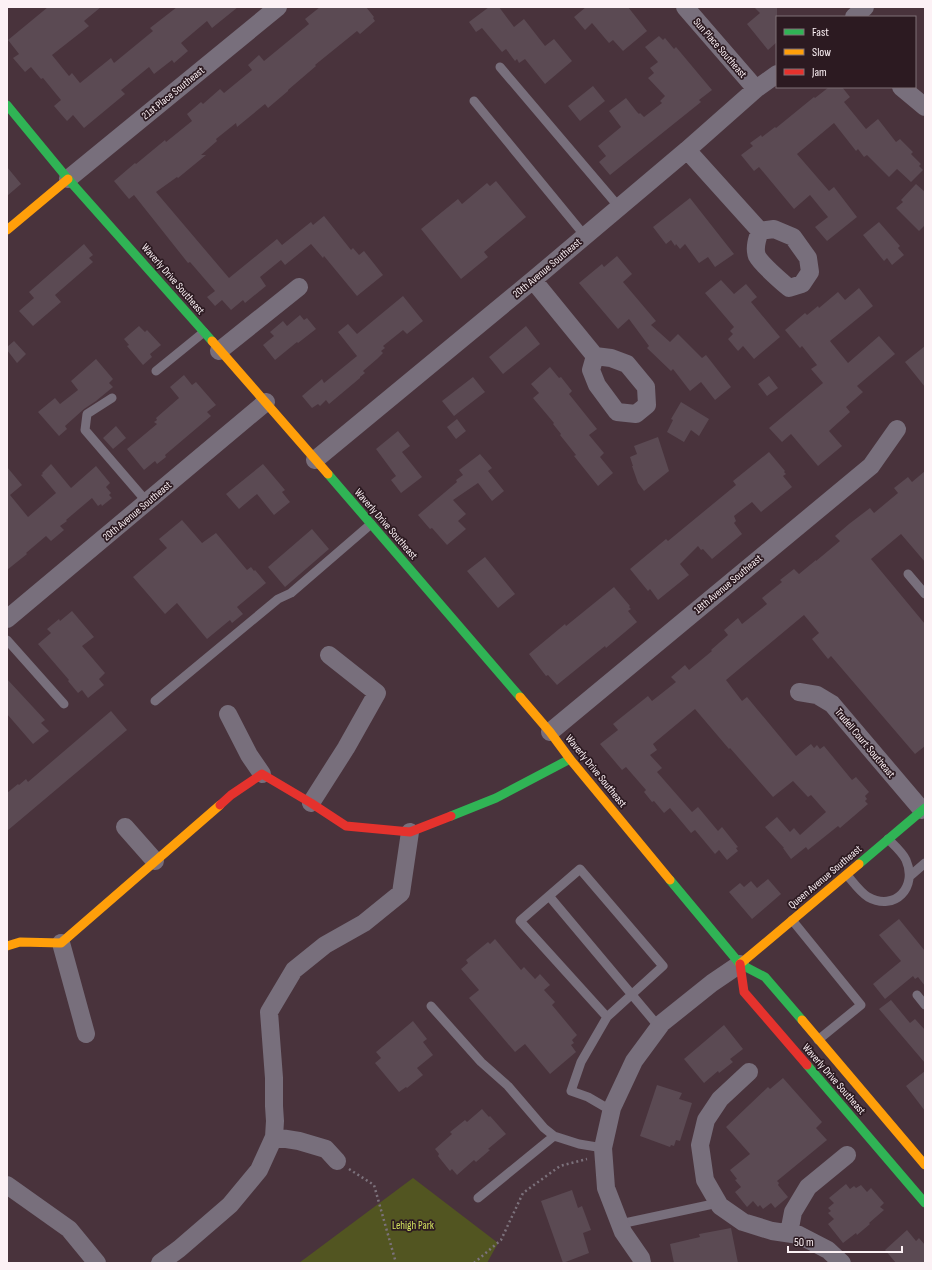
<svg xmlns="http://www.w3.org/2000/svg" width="932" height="1270" font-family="'Sofia Sans Condensed',sans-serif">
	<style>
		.green { fill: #525521 }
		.building { fill: #5b4a53 }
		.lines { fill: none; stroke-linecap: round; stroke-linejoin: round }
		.path { stroke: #7c727c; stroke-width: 2.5; stroke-dasharray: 2 3; stroke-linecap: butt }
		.lane { stroke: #786f7c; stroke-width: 9 }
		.street { stroke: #786f7c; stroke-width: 18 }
		.fast { stroke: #30b455; stroke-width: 9 }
		.slow { stroke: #ff9f0a; stroke-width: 9 }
		.jam { stroke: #e5322d; stroke-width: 9 }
		.labels { text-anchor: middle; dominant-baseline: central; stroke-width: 3.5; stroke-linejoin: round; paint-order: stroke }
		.street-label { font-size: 11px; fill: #fcf1f5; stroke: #2c1a21 }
		.park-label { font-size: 11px; fill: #d2e05e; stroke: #2c1a21 }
	</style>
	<rect width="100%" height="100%" fill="#49333c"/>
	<!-- green -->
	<path class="green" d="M413 1178 498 1243 487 1263H299Z"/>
	<!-- building -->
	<path class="building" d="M48 7H101L84 21 89 26 52 55 69 76 72 73 80 83 111 58 114 63 153 31 150 28 177 7H238L212 28 207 21 181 43 188 51 174 63 172 60 154 74 149 67 121 90 125 94 84 128 73 115 67 121 54 106 61 100 43 78 41 79 31 67 25 72 13 58 19 54 8 40Z
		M320 7H366L374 17 373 18 375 21 360 34 357 31 315 65 316 66 288 90V91L268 108 265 104 237 127 236 123 216 139 217 141 201 155H206L178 178 177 177 156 192 229 278 277 239 282 245 311 222 313 225 324 216 351 250 353 248 359 255 364 251 383 275 357 296 324 256 323 258 311 244 285 265 281 260 260 277 266 286 245 303 243 300 231 310 222 300 215 306 207 297 215 291 190 262 188 263 134 195 129 199 114 181 135 163 136 164 165 140 166 142 192 121 187 114 201 102 203 104 220 89 224 93 252 70 248 65 259 55 264 61 309 24 305 19Z
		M489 7H499L514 27 524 19 545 46 554 39 572 61 545 84 525 59 519 63 517 59 515 61 506 49 502 52 482 28 476 32 469 22Z
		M586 7H628L647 31 623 51 613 40 609 43 592 23 585 30 574 17Z
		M754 7H777V42L768 50 747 24 760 13Z
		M659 36 663 40 665 38 674 49 676 47 712 90 699 100 701 102 610 175 599 162 606 156 598 146 621 127 609 111 626 98 637 112 639 114 640 113 644 117 662 103 660 101 665 96 648 78 654 73 650 68 658 62 645 47Z
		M593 86 605 101 580 121 568 106Z
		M829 87H842L850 97 844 102 866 129 878 119 896 142 900 139 913 152 911 154 921 164 919 166 923 170 911 182 897 169 889 177 867 155 864 157 858 149 856 151 834 123 797 154 829 191 834 187 857 217 827 241 815 227 828 217 810 195 794 209 759 167 754 171 741 155 753 146 750 143 761 135 762 137 775 127 776 128 814 97 815 98Z
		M7 167 21 184 7 196Z
		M496 181 526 217 484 252 488 257 461 279 421 229 458 199 462 204 487 183 490 186Z
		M916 184 925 192V225L919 231 896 208 903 202 901 200Z
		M690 198 734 254 715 267 708 257 699 263 685 244 680 249 676 244 675 246 671 240 666 244 653 227Z
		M879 222 900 246 898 248 904 255 892 265 887 258 884 261 863 235Z
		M84 244 93 255 89 258 93 262 55 295 61 302 33 326 19 311 34 298 29 292Z
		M617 256 632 274 623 282 656 321 651 325 670 342 678 334 702 358 706 355 731 387 715 400 701 382 690 391 673 369 671 371 647 348 649 346 629 319 618 329 579 283 602 264 604 267Z
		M721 280 734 294 746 284 757 297 751 302 780 337 754 359 743 346 738 351 728 339 733 334 730 331 734 327 705 293Z
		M859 288 873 306 830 341 848 363 879 336 895 354 857 386 863 392 846 407 850 412 829 431 842 446 818 466 791 434 782 442 769 428 823 383 811 369 817 365 802 346 800 348 785 330 805 313 807 315 818 306 819 308 838 292 845 300Z
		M403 296 423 321 407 334 403 330 383 346 385 348 381 351 383 353 377 359 363 371 365 373 360 377V378L329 404 326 400 320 406 318 404 312 408 302 396 322 379 324 383 357 356 338 332 348 324 357 334Z
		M300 315 304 320 307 318 316 329 298 343 297 342 275 360 263 345 274 336 270 332 283 321 287 326Z
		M139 326 145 332 147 330 161 345 150 354 152 357 143 365 127 346 129 345 124 339Z
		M526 326 540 344 503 374 489 357Z
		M14 341 26 354 17 363 7 350V347Z
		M925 346V387L905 362Z
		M96 359 113 379 109 383 113 387 96 401 84 409 65 426 67 429 59 436 38 412 55 398 60 404 78 390 71 381Z
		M550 367 559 378 561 377 572 391 569 394 597 429 589 435 604 453 600 457 613 473 598 486 574 456 576 455 560 435 561 434 553 424 554 423 533 398 539 393 531 384Z
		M184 375 192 385 196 382 216 405 207 412 211 416 165 455 166 457 157 464 155 461 144 470 127 449 157 424 154 422 157 420 156 418 179 398 170 387Z
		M769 376 778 388 767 396 758 384Z
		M473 377 485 392 454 416 442 401Z
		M681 402 709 419 699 436 691 430 684 442 667 432 673 420 671 419Z
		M457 419 466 431 456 439 447 427Z
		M116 426 126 438 113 449 103 438Z
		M398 431 410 446 402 452 422 477 401 493 391 480 396 476 376 449Z
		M658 437 669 471 644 491 638 483 632 466H633L630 457 637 454 634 446Z
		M769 452 785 471 784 472 786 474 783 476 792 487 761 512 752 502 734 516 736 521 734 523 742 534 712 559 703 549 701 550 698 546 680 564 689 575 658 600 650 589 648 591 630 569 666 539 668 541 736 485 733 481Z
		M480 454 492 468 488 471 504 491 492 501 478 483 453 500 466 514 458 521 466 529 447 545 432 528 430 529 418 515 457 482 456 480 463 475 459 470Z
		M51 464 71 488 96 466 110 483 106 487 111 493 109 495 112 498 102 506 101 504 98 506 92 498 66 520 67 521 60 526 64 530 51 541 46 536 26 553 27 554 7 570V467L22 485 10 495 28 517 56 493 41 475 43 474 42 473Z
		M263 464 285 490 282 492 290 502 274 515 257 494 239 509 226 494Z
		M925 471V562L901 534 871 559 925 624V746L915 754 831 656 828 659 812 639 819 633 804 615 726 680 742 701 747 697 796 756 811 744 814 748 817 745 820 749 824 746 852 780 856 777 869 792 865 796 867 799 865 801 868 804 840 828 838 826 808 850 806 847 791 859 783 848H784L765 827 777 817 790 832 794 828 800 835 826 812 811 795 808 797 793 781 773 797 730 748 729 749 695 709 653 744 657 750 650 755 662 768 657 772 692 812 698 807 718 831 722 827 738 847 736 848 738 851 727 860 719 850 715 854 695 830 691 833 670 808 664 813 654 801 652 802 644 792 646 790 626 767 622 770 600 744 618 730 613 724 648 696 652 701 676 682 671 677 685 665 689 670 712 651 711 650 728 635 724 630 738 618 742 624 767 604 762 598 782 582 780 580 794 569 799 574 816 560V561L840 541 835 536 849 524 870 508 874 513 898 493 894 488 908 477 912 482Z
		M182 520 202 543 216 533 247 570 251 567 254 571 255 570 266 583 237 607 243 614 232 623 230 620 207 639 177 603 165 614 133 577 167 548 159 539Z
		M312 529 329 549 285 587 268 567Z
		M485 557 515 594 498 608 467 571Z
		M614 587 630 606 629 607 631 609 628 611 637 622 606 648 605 646 557 685 548 675 546 676 529 654 565 624 566 626Z
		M72 611 94 637 82 646 105 673 99 679 104 685 88 698 82 690 78 693 68 681 69 680 38 644 51 633 47 629 59 619 60 621Z
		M7 679 45 720 41 723 49 731 33 744 7 714Z
		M111 711 127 730 7 831V793L18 784 19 785 26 779 28 782Z
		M768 879 781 894 752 919 729 892 740 883 744 887 751 881 757 888Z
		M899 919 925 951V986L918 977 915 979 913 976 885 999 873 984 901 961 879 935Z
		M495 939 521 970 524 967 535 979 540 974 550 985 544 990 555 1002 552 1005 577 1035 572 1040 574 1043 571 1045 576 1052 550 1074 525 1044 515 1052 469 998 479 990 461 969 468 963 466 960 488 942 490 944Z
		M891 1000 910 1023 915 1019 925 1030V1063L879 1009Z
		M413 1021 427 1039 423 1042 433 1055 417 1068 423 1075 407 1088 406 1087 399 1092 375 1063 381 1058 376 1052Z
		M724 1025 743 1049 730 1059 733 1062 719 1073 718 1071 704 1083 684 1059Z
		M925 1071V1111L906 1086Z
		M783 1078 822 1122 816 1128 827 1140 777 1181 779 1183 778 1185 788 1197 775 1208 771 1203 763 1209 760 1205 758 1207 753 1201 747 1207 735 1192 741 1187 735 1180 737 1179 730 1170 750 1154 726 1127 768 1087 770 1089Z
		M657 1085 682 1093 679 1099 692 1103 680 1141 676 1140 674 1146 671 1145 670 1147 640 1136Z
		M482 1109 489 1117 490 1116 506 1134 488 1149 490 1150 476 1162 474 1160 457 1175 452 1169 450 1171 438 1156 439 1154 435 1149 452 1134 450 1132 465 1120 467 1122Z
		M846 1184 850 1189 854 1186 856 1188 861 1185 867 1192 871 1188 884 1203 880 1207 884 1210 869 1223 870 1224 857 1235 856 1233 843 1243 828 1224 834 1219 828 1213 831 1211 828 1208 834 1203 829 1198Z
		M572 1190 578 1208 582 1206 591 1230 583 1233 589 1253 563 1263 541 1201Z
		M731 1228 738 1263H674L670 1244 700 1237 699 1234Z
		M907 1230 916 1241 919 1238 925 1245V1263H896L885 1250Z"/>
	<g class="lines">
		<!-- path -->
		<path class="path" d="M349 1169 374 1185 396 1263
			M474 1263 501 1240 523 1193 560 1166 587 1159"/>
		<!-- lane -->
		<path class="lane" d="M500 67 619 207
			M474 101 585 236
			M156 371 204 332
			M112 398 87 414 85 430 147 502
			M908 574 925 594
			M7 640 64 704
			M155 701 278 599 291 593 371 524
			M847 875C853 882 860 892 868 897 895 912 918 887 906 860 903 853 894 845 888 839
			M910 876 925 863
			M549 896 659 1027
			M792 920 861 1005 818 1040
			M917 995 925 1005
			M431 1006 481 1062 508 1086 544 1128 554 1136 579 1144 603 1148
			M607 1017 520 921 580 869 663 966 607 1017 581 1062 571 1091 588 1097 612 1111
			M478 1198 554 1136
			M620 1224 718 1203"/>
		<!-- street -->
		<path class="street" d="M685 7 756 89
			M854 17 865 7
			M901 87 925 107
			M687 150 760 231 774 229 793 237 808 258 810 272 802 284 789 288C782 282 761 264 757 256 754 248 757 239 760 231
			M68 179 278 7
			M533 280 595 356 611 358 627 364 646 387 647 405 636 414 617 412 597 385 591 370 595 356
			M219 351 299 287
			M315 460 533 280 687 150 756 89 777 74
			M7 619 266 402
			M799 692 817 695 832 704 922 810
			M228 714 249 755 262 774
			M550 732 871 466 897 429
			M311 803 346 748 377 693 329 655
			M125 827 155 861
			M61 943 86 1034
			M749 1072 720 1099 706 1120 700 1145 705 1180 720 1206 743 1222 772 1231 799 1235 828 1250 842 1263
			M274 1137 299 1141 326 1149 337 1161
			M7 1185 69 1229 97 1263
			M789 1233 793 1212 808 1187 847 1155
			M160 1263 179 1249 230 1205 259 1170 274 1137 275 1121 274 1106V1078L269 1012 294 970 325 945 364 923 401 893 410 832
			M642 1263 641 1258 623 1232 606 1188 603 1148 612 1108 634 1061 662 1023 712 983 740 964"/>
		<!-- fast -->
		<path class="fast" d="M7 105 68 179 212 341
			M328 474 520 697
			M451 816 496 798 570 759
			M859 864 925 808
			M670 880 740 964 765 977 802 1020
			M807 1065 925 1203"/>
		<!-- slow -->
		<path class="slow" d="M7 230 68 179
			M212 341 328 474
			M520 697 550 732 570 759 670 880
			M7 946 20 942 61 943 220 805
			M740 964 859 864
			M802 1020 925 1165"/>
		<!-- jam -->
		<path class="jam" d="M220 805 231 795 262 774 311 803 346 826 410 832 451 816
			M740 964 744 992 807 1065"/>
	</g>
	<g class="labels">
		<!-- street labels -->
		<g class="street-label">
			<text transform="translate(720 48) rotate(49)">Sun Place Southeast</text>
			<text transform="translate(173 93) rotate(-39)">21st Place Southeast</text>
			<text transform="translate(547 268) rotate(-40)">20th Avenue Southeast</text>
			<text transform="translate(173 279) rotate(49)">Waverly Drive Southeast</text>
			<text transform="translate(137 511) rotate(-40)">20th Avenue Southeast</text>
			<text transform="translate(386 524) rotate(49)">Waverly Drive Southeast</text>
			<text transform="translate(728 584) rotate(-40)">18th Avenue Southeast</text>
			<text transform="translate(865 743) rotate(50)">Trudell Court Southeast</text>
			<text transform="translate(596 771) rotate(51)">Waverly Drive Southeast</text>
			<text transform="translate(825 877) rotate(-40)">Queen Avenue Southeast</text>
			<text transform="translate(834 1079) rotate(49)">Waverly Drive Southeast</text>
		</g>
		<!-- park labels -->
		<g class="park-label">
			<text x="413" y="1225">Lehigh Park</text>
		</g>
	</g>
	<!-- border -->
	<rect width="932" height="1270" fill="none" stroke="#fcf1f5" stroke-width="16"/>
	<!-- legend -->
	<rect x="776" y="16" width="140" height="72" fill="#2c1a21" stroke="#7f7076"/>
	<rect x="784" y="29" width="20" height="6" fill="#30b455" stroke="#7f7076"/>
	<text x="812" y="36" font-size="12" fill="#fcf1f5">Fast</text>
	<rect x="784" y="49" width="20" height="6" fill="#ff9f0a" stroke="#7f7076"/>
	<text x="812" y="56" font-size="12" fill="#fcf1f5">Slow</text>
	<rect x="784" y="69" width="20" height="6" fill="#e5322d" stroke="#7f7076"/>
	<text x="812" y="76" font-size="12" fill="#fcf1f5">Jam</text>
	<!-- scale -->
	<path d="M788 1246v6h114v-6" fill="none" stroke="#fcf1f5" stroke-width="2"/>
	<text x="794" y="1246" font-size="12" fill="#fcf1f5" stroke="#2c1a21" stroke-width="3" paint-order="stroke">50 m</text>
</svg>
